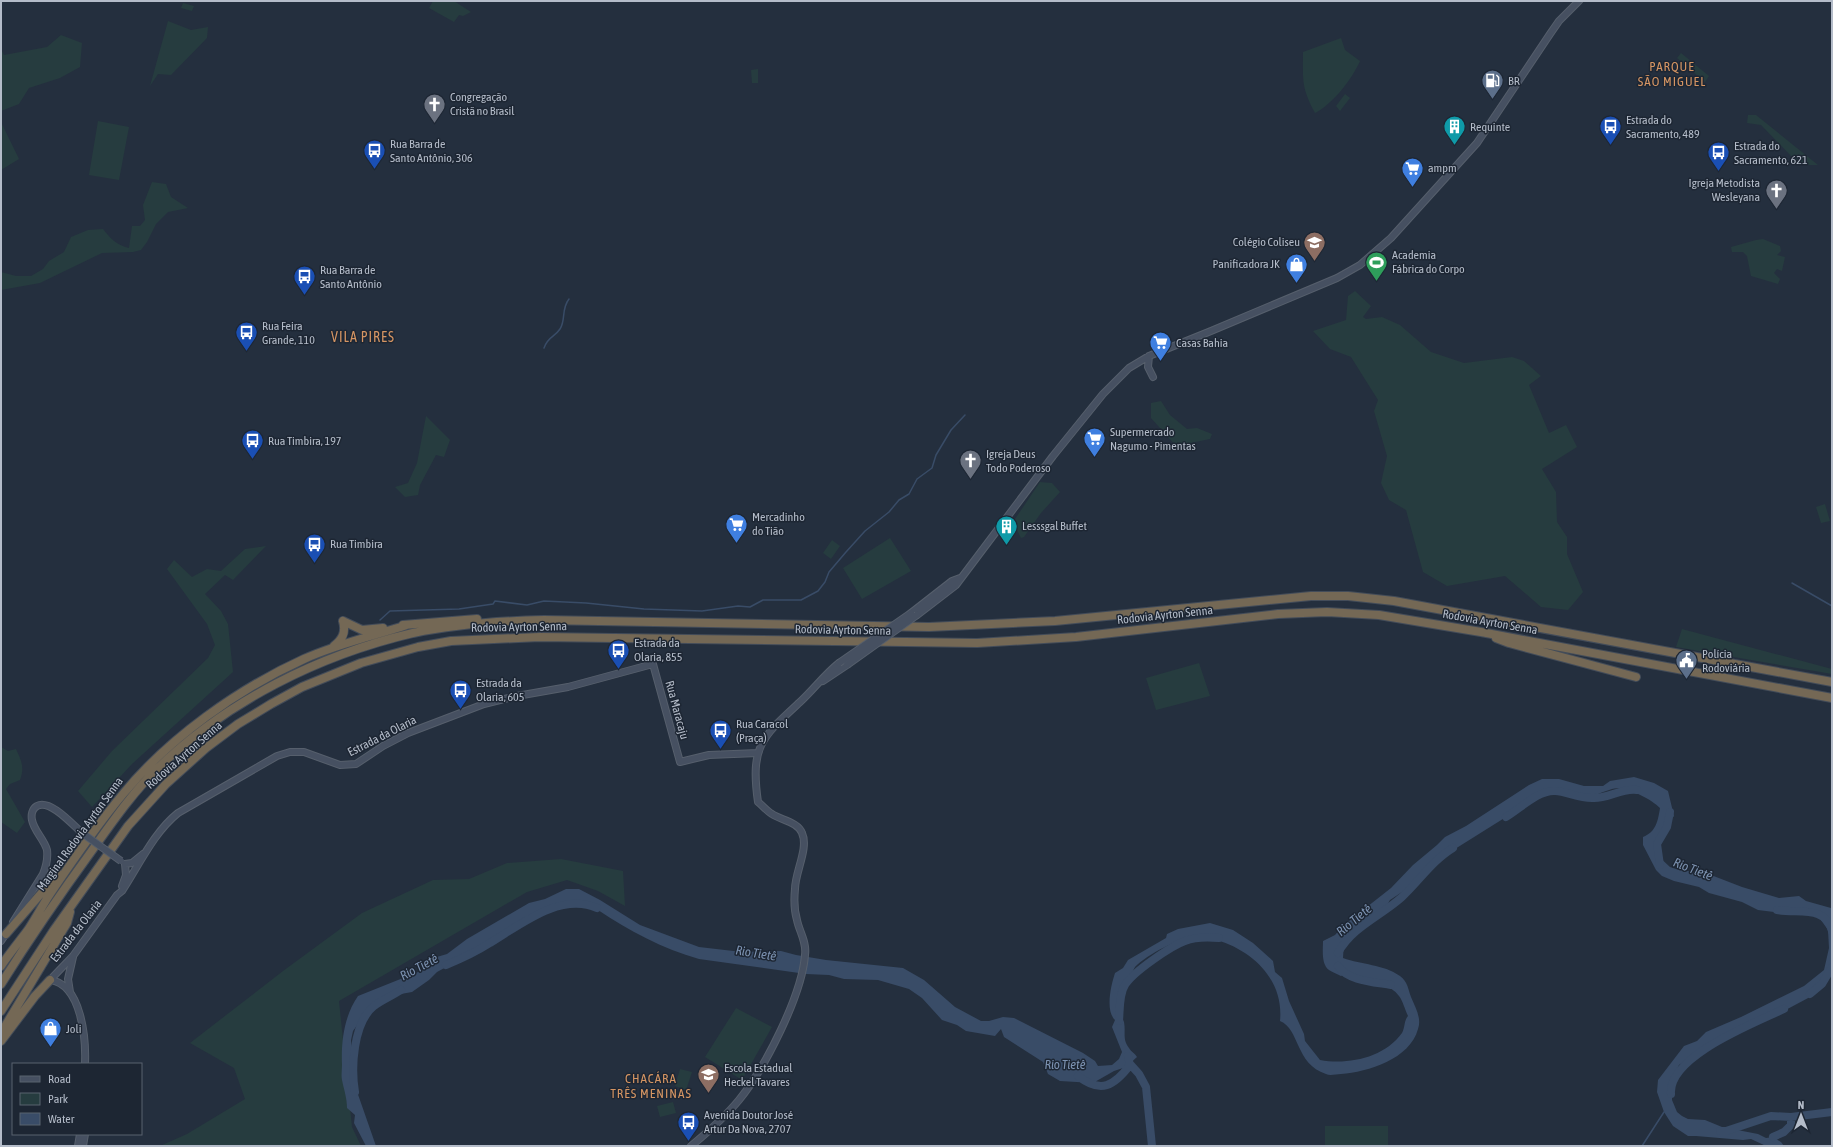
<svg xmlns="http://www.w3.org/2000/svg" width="1833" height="1147" font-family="'Asap Condensed',sans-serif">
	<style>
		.green { fill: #263c3f }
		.water { fill: #394c67 }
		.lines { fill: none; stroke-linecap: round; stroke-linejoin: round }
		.stream { stroke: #394c67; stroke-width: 1.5 }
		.river { stroke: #394c67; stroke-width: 8 }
		.secondary-casing { stroke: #565f6c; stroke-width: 8 }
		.motorway-casing { stroke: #434c59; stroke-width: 10 }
		.secondary { stroke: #465061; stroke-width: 6 }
		.motorway { stroke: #746855; stroke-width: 8 }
		.secondary-bridge-casing { stroke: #565f6c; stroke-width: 8; stroke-linecap: butt }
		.secondary-bridge { stroke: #465061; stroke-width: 6 }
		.labels { text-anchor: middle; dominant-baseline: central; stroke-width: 3; stroke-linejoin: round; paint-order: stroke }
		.poi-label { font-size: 12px; fill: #b4bcc9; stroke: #1d2633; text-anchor: start }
		.street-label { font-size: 12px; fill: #b4bcc9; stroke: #1d2633 }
		.neighbourhood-label { font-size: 13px; letter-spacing: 1px; fill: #d59563; stroke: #1d2633 }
		.water-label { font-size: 13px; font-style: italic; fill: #7c92b1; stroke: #1d2633 }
		.quarter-label { font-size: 14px; letter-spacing: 1px; fill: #d59563; stroke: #1d2633 }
	</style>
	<rect width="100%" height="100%" fill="#242f3e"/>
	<!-- green -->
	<path class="green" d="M433 1H454L471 12 463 16 459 15 454 22 429 8Z
		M183 3 194 6 192 11 181 8Z
		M168 21 191 30 208 27 207 38 171 75 158 74 150 86Z
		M61 35 82 43 80 67 60 78 29 88 19 104 1 111V49L4 55 47 47Z
		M1341 38 1345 50 1360 61C1352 79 1333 104 1315 113 1301 87 1303 80 1303 52Z
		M1681 53 1709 76 1705 82 1677 58Z
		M758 69V83H752L751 70Z
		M1345 94 1350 98 1340 111 1336 106Z
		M1748 115H1756L1818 165H1806L1793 158 1761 125 1747 123Z
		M98 121 129 127 119 180 89 175Z
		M1 122 19 159 1 170Z
		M152 182 166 184 171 197 188 208 168 212 156 224 147 242 141 250 133 252 102 253 40 283 1 290V272L16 276H31L43 269 49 261 64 252 71 237 88 230 103 229C110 238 116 245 129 248L132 226H140L145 220 143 205Z
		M1763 239 1780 246 1781 251 1777 255 1785 257 1782 271 1777 269 1774 273 1780 279 1778 284 1751 276 1747 256 1743 252H1732L1731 247 1756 240Z
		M1355 291 1371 306 1363 317 1366 319 1382 317 1400 325 1431 352 1464 363 1512 357 1524 361 1541 376 1529 385 1549 433 1566 425 1577 447 1542 469 1556 492 1557 522 1567 537V554L1583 592 1568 610 1541 607 1505 576 1447 586 1423 572 1406 510 1389 500 1381 483 1387 456 1374 411 1378 400 1351 357 1330 349 1313 331 1346 320 1348 296Z
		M1161 401 1170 415 1187 429 1197 428 1212 434 1210 439 1176 446 1151 418V403Z
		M426 416 450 440 444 457 436 455 420 485 418 495 405 497 395 487 408 483 417 463Z
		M1040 482 1052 483 1060 492 1041 513 1024 537 1021 538 1013 522Z
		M1825 504 1830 521 1821 523 1816 507Z
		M890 538 911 571 862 599 843 568Z
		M832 540 840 546 831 559 823 553Z
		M266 546 233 580 225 575 205 594 221 611 228 624 233 672 132 764 92 807 78 791 112 751 208 658 215 645 207 624 167 569 174 560 192 577 207 569 221 571 245 549Z
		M1682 629 1832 669V674L1676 647Z
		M1199 663 1210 696 1156 710 1146 678Z
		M1 747 8 751 16 749C21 760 25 767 20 780L10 784 6 789 25 822 17 833 1 822Z
		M561 859 623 871 625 906 598 891 567 880 527 892 339 1001 352 1127 361 1146H160L187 1134 245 1099 234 1068 190 1043 283 971 362 913 433 880 469 879 507 863Z
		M736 1008 772 1027 742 1080 705 1057Z
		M680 1069 692 1072 686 1090 675 1086Z
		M673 1102 676 1113 660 1117 657 1106Z
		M1325 1126H1388V1146H1325Z"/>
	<!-- water -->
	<path class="water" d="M1634 777 1654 783 1668 791 1674 816C1664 828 1656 837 1656 854L1670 867 1676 869 1711 875 1742 887 1779 898 1799 896 1806 901 1831 908 1832 914V968L1810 997 1780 1013 1770 1014 1753 1023 1730 1031 1679 1065 1672 1081V1100L1677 1112 1682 1116 1688 1119 1705 1120 1722 1127 1758 1134 1766 1138 1773 1137 1781 1142 1784 1146H1766L1751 1139 1743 1140 1696 1136H1688L1673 1126 1664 1112 1657 1092 1658 1080 1684 1046 1697 1041 1706 1032 1741 1017 1804 986 1824 970 1829 948 1828 930 1816 913 1807 908 1796 909 1782 913 1758 910 1742 902 1709 893 1699 887 1674 881 1662 876 1656 870 1643 845V837C1656 832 1658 821 1660 808 1651 799 1625 785 1612 789 1588 796 1583 808 1558 789L1539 794 1531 798 1514 812 1439 859 1411 886 1390 900 1386 907 1379 913 1351 930 1344 940 1343 958C1362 965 1383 964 1400 976 1408 982 1408 989 1411 997 1415 1007 1422 1018 1418 1029 1410 1059 1368 1072 1341 1074 1336 1074 1330 1076 1326 1074 1295 1064 1300 1029 1280 1021 1284 980 1253 951 1217 940 1212 938 1205 935 1199 935 1183 936 1146 955 1135 967 1133 970 1132 975 1129 978 1123 985 1117 995 1118 1005 1118 1011 1122 1016 1124 1022 1126 1032 1122 1039 1129 1048 1131 1052 1135 1053 1137 1057L1126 1067 1114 1071 1093 1083 1060 1081 1048 1074 1043 1062 1004 1037 1001 1029 995 1036 966 1031 957 1025 942 1020 922 998 909 989 878 980 844 979 829 975 806 974 699 959C663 949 628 930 598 910 593 907 589 907 585 902 575 900 570 903 561 907 557 909 549 908 545 909L541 914 530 922 521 921 461 959 437 972 429 980 412 992 390 996 369 1009 353 1031 351 1040 354 1083 376 1146H366L354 1123 355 1115 347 1108C347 1098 344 1090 342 1080 341 1075 342 1070 342 1065 341 1042 344 1016 358 996L423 970 430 959 447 954 467 939 529 903 545 899 566 889H579L600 900 640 925 699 947 742 952 781 951 796 955 826 960 903 968 924 980 955 1007 981 1021H989L1003 1017 1014 1018 1083 1053 1095 1061 1098 1066 1112 1065 1119 1059 1122 1052 1112 1027 1115 1020C1105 1011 1111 985 1115 973L1123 968 1128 960 1166 938 1167 934 1178 929 1210 923 1233 930 1253 943 1273 961 1275 972 1282 978 1289 1001 1304 1034 1305 1041 1320 1060C1348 1065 1384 1058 1402 1033 1405 1028 1404 1020 1408 1016 1405 1010 1403 1001 1399 996 1390 984 1379 985 1367 979 1358 975 1351 971 1341 976 1337 974 1332 972 1329 970 1321 964 1323 950 1323 941L1335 935 1344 925 1391 888 1413 865 1437 845 1445 837 1466 826 1529 785 1542 779H1559L1584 786H1603L1610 781Z"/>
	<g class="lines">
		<!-- stream -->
		<path class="stream" d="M544 348C548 336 554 338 560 329 566 320 561 309 569 299
			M1792 583 1832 606
			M380 620 390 611 459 609 493 604 495 601 527 605 544 601 586 603 644 609 702 611 738 606 750 607 763 600H801L818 591 825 582 829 572 846 552 865 531 889 512 899 500 909 494 917 479 932 468 936 455 951 430 965 415
			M1642 1146 1664 1112"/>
		<!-- river -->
		<path class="river" d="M1506 817C1520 809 1538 790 1555 791 1566 791 1579 799 1594 798 1609 798 1622 788 1637 790
			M1660 865 1657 844 1667 827 1670 812
			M1777 910C1798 914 1826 905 1832 931
			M1338 953C1352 927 1381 916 1402 897 1419 881 1433 860 1453 848
			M446 965C461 959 476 952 490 943 520 925 560 892 597 908
			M1338 966C1348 981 1374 982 1391 985
			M1810 994 1822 984 1832 967
			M1119 1021C1120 1010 1119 994 1125 985 1133 972 1171 946 1185 941 1195 937 1208 937 1219 938
			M1130 1064 1139 1074 1146 1087 1152 1146
			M1078 1076C1101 1094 1114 1086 1130 1065L1128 1056
			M355 1092C351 1068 353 1023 374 1006 382 1000 392 996 401 990
			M1671 1094C1668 1056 1755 1023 1784 1009
			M1720 1131H1726L1771 1116 1791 1117 1832 1112
			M1773 1137 1784 1132 1791 1125V1117"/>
		<defs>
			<path id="secondary" d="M1149 356 1148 367 1153 377
				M911 613 952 581 960 578
				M917 615 956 585 1053 456 1103 394 1129 368 1149 356 1211 331 1337 278 1360 265 1391 238 1477 143 1550 34 1559 21 1579 1
				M823 681 847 665
				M125 864 132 863 143 854
				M122 886 126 875 125 864
				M13 922 43 874C46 867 48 859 47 850 44 839 34 831 32 820 31 815 32 809 37 806 50 799 72 824 82 833
				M1 941 7 932
				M50 980 73 956 117 895 122 891C139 865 154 832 178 813L277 756 290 752H304L340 765 356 764 383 746 408 733 484 704 517 696 568 687 653 664 680 762 709 755 758 753
				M50 980C82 984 86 1040 85 1064
				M70 992 68 979 73 957
				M78 1146 80 1134
				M83 1146 85 1134
				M691 1146C708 1132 725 1117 739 1100 765 1068 802 995 805 955 807 942 799 931 797 920 794 910 794 899 795 889 795 872 809 848 802 833 798 822 781 820 772 814 767 811 763 806 758 802 750 746 762 737 800 702 814 689 825 674 839 663"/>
			<path id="motorway" d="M343 621 362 630 383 628
				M403 625 477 619
				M1496 638 1509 643 1636 677
				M334 646C343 639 346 632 343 621
				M6 934 58 874
				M1 966C9 954 19 942 28 930 36 918 42 906 50 894 73 860 97 825 123 794 169 738 238 689 304 659 337 644 373 636 407 625
				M1 984C30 938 61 893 93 849 113 821 133 792 158 768 227 701 319 655 413 633 456 624 500 621 544 620L929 627 1055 621 1311 596H1348L1394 601 1832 682
				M1 1011 54 930 128 826 166 784 206 748 238 724 271 704 302 687 361 663 418 647 451 641 540 637 977 643 1076 637 1278 614 1327 612 1379 615 1481 632 1832 698
				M1 1033 67 923 70 912
				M1 1041 35 996 50 980"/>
		</defs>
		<!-- secondary casing -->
		<use href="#secondary" class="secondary-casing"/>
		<!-- motorway casing -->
		<use href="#motorway" class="motorway-casing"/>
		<!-- secondary -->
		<use href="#secondary" class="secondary"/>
		<!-- motorway -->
		<use href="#motorway" class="motorway"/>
		<defs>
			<path id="secondary-bridge" d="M839 663 911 613
				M847 665 917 615
				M82 833 121 861"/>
		</defs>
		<!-- secondary-bridge casing -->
		<use href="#secondary-bridge" class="secondary-bridge-casing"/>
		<!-- secondary-bridge -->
		<use href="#secondary-bridge" class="secondary-bridge"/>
	</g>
	<!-- icons -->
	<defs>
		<symbol id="fuel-pin" viewBox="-11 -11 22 30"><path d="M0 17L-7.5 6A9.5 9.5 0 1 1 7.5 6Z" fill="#5c6f8a" stroke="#1d2633"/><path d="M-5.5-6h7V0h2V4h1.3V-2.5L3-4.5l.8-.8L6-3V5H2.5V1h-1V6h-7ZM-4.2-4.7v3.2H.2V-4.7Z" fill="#fff"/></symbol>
		<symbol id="church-pin" viewBox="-11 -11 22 30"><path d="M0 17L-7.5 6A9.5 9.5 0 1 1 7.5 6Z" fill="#6b7280" stroke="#1d2633"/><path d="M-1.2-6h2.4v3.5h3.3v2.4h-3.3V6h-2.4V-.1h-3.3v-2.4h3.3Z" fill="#fff"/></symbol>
		<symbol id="building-pin" viewBox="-11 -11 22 30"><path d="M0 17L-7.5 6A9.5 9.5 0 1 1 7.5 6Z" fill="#0f9aa8" stroke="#1d2633"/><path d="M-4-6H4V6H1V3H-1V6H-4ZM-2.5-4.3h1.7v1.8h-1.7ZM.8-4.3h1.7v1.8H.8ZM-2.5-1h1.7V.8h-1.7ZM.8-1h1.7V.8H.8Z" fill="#fff"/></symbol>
		<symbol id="bus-pin" viewBox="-11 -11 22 30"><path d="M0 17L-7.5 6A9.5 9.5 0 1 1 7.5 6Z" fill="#1a4fb4" stroke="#1d2633"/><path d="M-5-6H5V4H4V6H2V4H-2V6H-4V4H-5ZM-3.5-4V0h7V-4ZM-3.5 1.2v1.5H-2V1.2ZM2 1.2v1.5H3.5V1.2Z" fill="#fff"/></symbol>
		<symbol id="supermarket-pin" viewBox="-11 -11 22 30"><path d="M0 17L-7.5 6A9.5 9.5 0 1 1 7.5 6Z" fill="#3f7fe0" stroke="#1d2633"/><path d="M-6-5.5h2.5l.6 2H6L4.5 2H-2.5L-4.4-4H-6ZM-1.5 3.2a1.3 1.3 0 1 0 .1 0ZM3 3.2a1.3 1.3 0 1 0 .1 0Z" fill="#fff"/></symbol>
		<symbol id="school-pin" viewBox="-11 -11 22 30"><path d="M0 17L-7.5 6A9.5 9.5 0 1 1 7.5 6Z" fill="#8d6e63" stroke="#1d2633"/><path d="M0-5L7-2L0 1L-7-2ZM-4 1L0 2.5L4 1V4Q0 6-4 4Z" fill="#fff"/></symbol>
		<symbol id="stadium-pin" viewBox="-11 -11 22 30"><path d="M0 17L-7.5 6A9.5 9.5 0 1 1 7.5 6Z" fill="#2e9e5b" stroke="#1d2633"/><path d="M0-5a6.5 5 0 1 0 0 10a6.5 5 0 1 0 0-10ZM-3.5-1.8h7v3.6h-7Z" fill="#fff"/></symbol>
		<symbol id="shop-pin" viewBox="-11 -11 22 30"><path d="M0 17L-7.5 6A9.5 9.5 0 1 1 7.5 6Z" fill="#3f7fe0" stroke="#1d2633"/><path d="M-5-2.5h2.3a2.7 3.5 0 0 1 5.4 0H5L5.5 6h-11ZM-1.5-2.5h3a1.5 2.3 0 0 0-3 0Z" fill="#fff"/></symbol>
		<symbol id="civic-pin" viewBox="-11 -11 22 30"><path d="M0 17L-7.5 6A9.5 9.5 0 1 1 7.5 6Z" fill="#5c6f8a" stroke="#1d2633"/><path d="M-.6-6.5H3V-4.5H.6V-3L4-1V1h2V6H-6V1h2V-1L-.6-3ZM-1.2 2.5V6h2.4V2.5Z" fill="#fff"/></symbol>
	</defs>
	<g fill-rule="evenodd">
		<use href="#fuel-pin" x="1480" y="68" width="25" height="34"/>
		<use href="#church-pin" x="422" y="92" width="25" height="34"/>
		<use href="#building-pin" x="1442" y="114" width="25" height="34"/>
		<use href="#bus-pin" x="1598" y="114" width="25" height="34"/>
		<use href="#bus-pin" x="362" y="138" width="25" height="34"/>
		<use href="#bus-pin" x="1706" y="140" width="25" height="34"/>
		<use href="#supermarket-pin" x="1400" y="156" width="25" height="34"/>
		<use href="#church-pin" x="1764" y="178" width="25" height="34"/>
		<use href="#school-pin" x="1302" y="230" width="25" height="34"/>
		<use href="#stadium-pin" x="1364" y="250" width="25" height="34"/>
		<use href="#shop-pin" x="1284" y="252" width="25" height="34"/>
		<use href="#bus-pin" x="292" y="264" width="25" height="34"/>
		<use href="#bus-pin" x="234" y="320" width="25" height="34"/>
		<use href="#supermarket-pin" x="1148" y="330" width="25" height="34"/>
		<use href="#supermarket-pin" x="1082" y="426" width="25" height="34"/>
		<use href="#bus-pin" x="240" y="428" width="25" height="34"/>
		<use href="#church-pin" x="958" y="448" width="25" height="34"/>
		<use href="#supermarket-pin" x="724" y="512" width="25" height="34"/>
		<use href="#building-pin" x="994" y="514" width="25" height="34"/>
		<use href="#bus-pin" x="302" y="532" width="25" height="34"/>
		<use href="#bus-pin" x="606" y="638" width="25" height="34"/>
		<use href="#civic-pin" x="1674" y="648" width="25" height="34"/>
		<use href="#bus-pin" x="448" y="678" width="25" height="34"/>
		<use href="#bus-pin" x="708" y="718" width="25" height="34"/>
		<use href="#shop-pin" x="38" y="1016" width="25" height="34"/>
		<use href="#school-pin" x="696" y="1062" width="25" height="34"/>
		<use href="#bus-pin" x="676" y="1110" width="25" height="34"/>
	</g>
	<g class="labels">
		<!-- poi labels -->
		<g class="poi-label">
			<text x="1508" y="81">BR</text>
			<text x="450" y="97">Congregação<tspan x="450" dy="14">Cristã no Brasil</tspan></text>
			<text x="1626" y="120">Estrada do<tspan x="1626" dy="14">Sacramento, 489</tspan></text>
			<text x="1470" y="127">Requinte</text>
			<text x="390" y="144">Rua Barra de<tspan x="390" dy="14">Santo Antônio, 306</tspan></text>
			<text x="1734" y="146">Estrada do<tspan x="1734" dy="14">Sacramento, 621</tspan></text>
			<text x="1428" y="168">ampm</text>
			<text x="1760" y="183" text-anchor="end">Igreja Metodista<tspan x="1760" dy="14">Wesleyana</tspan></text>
			<text x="1300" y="242" text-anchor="end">Colégio Coliseu</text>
			<text x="1392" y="255">Academia<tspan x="1392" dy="14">Fábrica do Corpo</tspan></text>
			<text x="1280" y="264" text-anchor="end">Panificadora JK</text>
			<text x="320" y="270">Rua Barra de<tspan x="320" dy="14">Santo Antônio</tspan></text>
			<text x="262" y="326">Rua Feira<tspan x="262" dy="14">Grande, 110</tspan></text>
			<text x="1176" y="343">Casas Bahia</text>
			<text x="1110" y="432">Supermercado<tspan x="1110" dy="14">Nagumo - Pimentas</tspan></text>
			<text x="268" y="441">Rua Timbira, 197</text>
			<text x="986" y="454">Igreja Deus<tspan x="986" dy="14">Todo Poderoso</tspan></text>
			<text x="752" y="517">Mercadinho<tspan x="752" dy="14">do Tião</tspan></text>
			<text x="1022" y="526">Lesssgal Buffet</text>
			<text x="330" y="544">Rua Timbira</text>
			<text x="634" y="643">Estrada da<tspan x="634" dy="14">Olaria, 855</tspan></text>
			<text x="1702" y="654">Polícia<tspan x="1702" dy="14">Rodoviária</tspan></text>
			<text x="476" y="683">Estrada da<tspan x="476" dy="14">Olaria, 605</tspan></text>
			<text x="736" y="724">Rua Caracol<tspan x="736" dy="14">(Praça)</tspan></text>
			<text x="66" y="1029">Joli</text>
			<text x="724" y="1068">Escola Estadual<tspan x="724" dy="14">Heckel Tavares</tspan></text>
			<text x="704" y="1115">Avenida Doutor José<tspan x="704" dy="14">Artur Da Nova, 2707</tspan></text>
		</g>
		<!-- street labels -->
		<g class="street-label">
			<text transform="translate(1165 615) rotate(-6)">Rodovia Ayrton Senna</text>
			<text transform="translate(1490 622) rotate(10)">Rodovia Ayrton Senna</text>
			<text transform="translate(519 627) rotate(-1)">Rodovia Ayrton Senna</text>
			<text transform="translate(843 630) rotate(1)">Rodovia Ayrton Senna</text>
			<text transform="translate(677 710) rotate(75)">Rua Maracaju</text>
			<text transform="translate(382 736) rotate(-27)">Estrada da Olaria</text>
			<text transform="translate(184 755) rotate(-41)">Rodovia Ayrton Senna</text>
			<text transform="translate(80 834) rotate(-54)">Marginal Rodovia Ayrton Senna</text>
			<text transform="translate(76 931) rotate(-52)">Estrada da Olaria</text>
		</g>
		<!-- neighbourhood labels -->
		<g class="neighbourhood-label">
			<text x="1672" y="66">PARQUE<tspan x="1672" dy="15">SÃO MIGUEL</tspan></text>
			<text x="651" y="1078">CHACÁRA<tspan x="651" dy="15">TRÊS MENINAS</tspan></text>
		</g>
		<!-- water labels -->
		<g class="water-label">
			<text transform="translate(1693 869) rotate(21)">Rio Tietê</text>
			<text transform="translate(1354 920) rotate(-40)">Rio Tietê</text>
			<text transform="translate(756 953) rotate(9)">Rio Tietê</text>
			<text transform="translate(419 967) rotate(-28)">Rio Tietê</text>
			<text x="1065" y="1064">Rio Tietê</text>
		</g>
		<!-- quarter labels -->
		<g class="quarter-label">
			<text x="363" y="337">VILA PIRES</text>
		</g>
	</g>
	<!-- border -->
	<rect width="1833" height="1147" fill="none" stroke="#b4bcc9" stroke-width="4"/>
	<!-- legend -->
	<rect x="12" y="1063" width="130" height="72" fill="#1d2633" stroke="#59626f"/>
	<rect x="20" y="1076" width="20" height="6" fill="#465061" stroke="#59626f"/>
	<text x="48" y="1083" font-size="12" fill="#b4bcc9">Road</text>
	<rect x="20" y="1093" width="20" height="12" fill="#263c3f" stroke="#59626f"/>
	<text x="48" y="1103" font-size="12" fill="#b4bcc9">Park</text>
	<rect x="20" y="1113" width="20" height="12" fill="#394c67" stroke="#59626f"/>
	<text x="48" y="1123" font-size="12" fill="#b4bcc9">Water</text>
	<!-- north arrow -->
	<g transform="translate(1801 1115)" stroke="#1d2633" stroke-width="3" paint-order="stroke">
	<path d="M0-3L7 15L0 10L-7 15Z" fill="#b4bcc9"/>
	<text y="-6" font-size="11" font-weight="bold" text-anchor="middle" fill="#b4bcc9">N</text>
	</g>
</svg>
